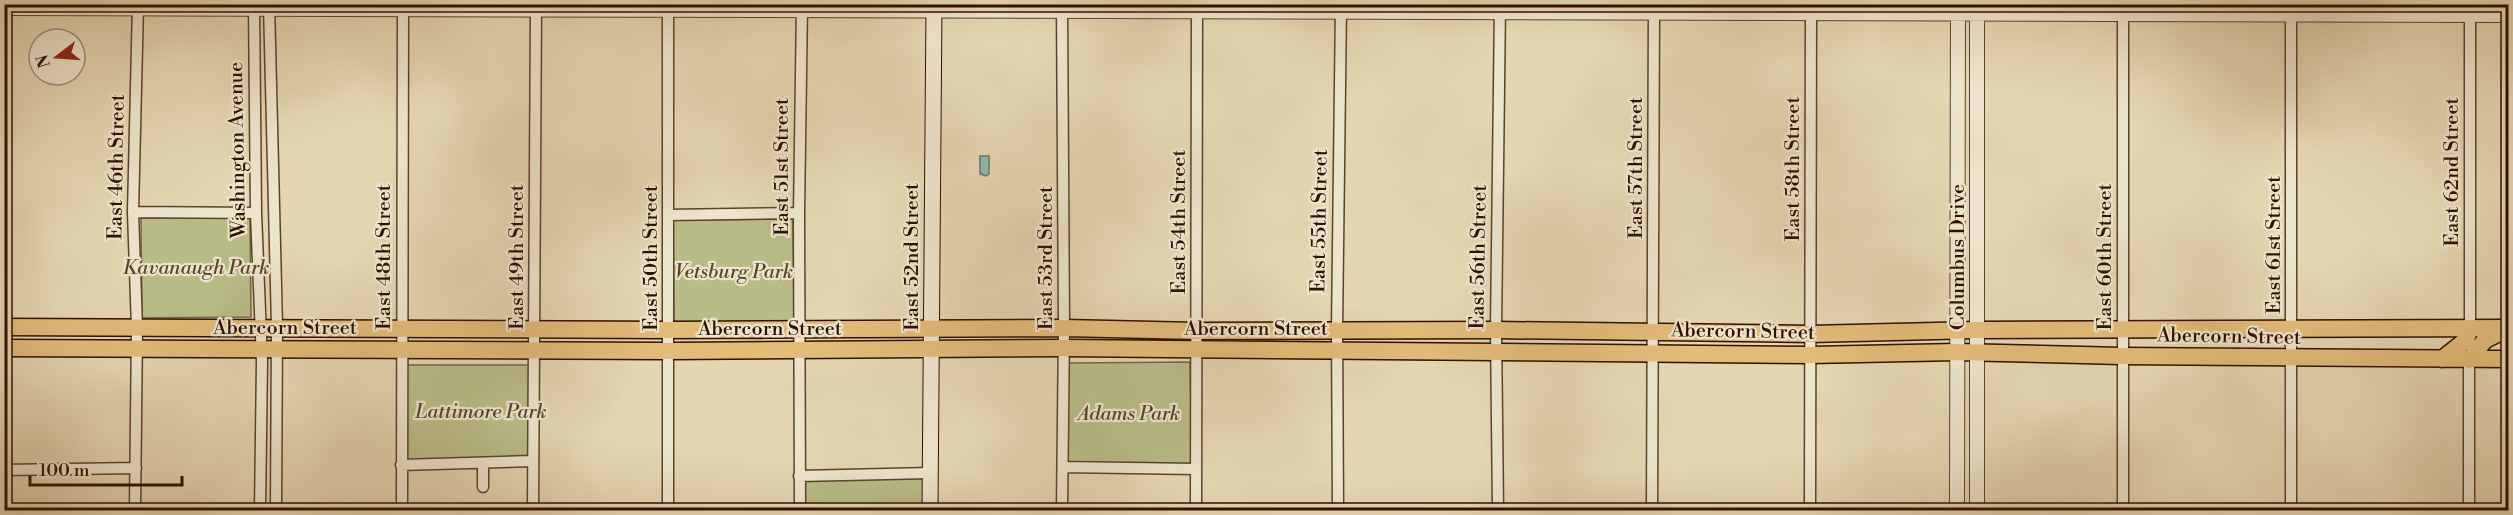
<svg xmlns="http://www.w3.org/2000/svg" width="2513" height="515" font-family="'Libre Bodoni',serif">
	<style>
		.green { fill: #b9bc88; stroke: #746644; stroke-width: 1.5 }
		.water { fill: url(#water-ripples); stroke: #6c756a; stroke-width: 1.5 }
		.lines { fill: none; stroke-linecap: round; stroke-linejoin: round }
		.minor-casing { stroke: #5c422d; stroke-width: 13 }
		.tertiary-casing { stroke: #5c422d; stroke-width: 16 }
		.secondary-casing { stroke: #2f1001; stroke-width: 17 }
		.primary-casing { stroke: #2f1001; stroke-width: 19 }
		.minor { stroke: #ede4cd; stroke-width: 10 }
		.tertiary { stroke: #ede4cd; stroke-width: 14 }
		.secondary { stroke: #ede4cd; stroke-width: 15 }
		.primary { stroke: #e2bb79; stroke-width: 16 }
		.labels { text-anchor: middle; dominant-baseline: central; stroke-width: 4.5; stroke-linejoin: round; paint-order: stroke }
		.street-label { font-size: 20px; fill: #2f1001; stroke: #ede4cd }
		.park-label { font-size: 20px; font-style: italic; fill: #58442a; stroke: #ede4cd }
	</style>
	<defs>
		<pattern id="water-ripples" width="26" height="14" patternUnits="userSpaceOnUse" patternTransform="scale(1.5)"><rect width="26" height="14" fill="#95b9b0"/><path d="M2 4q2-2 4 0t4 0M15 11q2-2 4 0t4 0" fill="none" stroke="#819e96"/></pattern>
	</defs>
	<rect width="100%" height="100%" fill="#e4d6b2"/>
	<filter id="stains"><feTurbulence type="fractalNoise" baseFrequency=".00333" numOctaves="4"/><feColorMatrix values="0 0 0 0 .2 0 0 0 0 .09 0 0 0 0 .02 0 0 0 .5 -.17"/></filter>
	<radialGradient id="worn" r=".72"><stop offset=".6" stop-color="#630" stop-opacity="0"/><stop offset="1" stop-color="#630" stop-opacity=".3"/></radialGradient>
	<!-- green -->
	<path class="green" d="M250 217 251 317 142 318 141 218Z
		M793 219 794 325H674L673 220Z
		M1190 362 1192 465 1067 464 1068 363Z
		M407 365H530L528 458 407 460Z
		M930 473V510H800L799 476Z"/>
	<!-- water -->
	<path class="water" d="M980 156H989V174L986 176 980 174Z"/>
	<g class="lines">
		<defs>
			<path id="minor" d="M254 4 256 213 262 361 260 510
				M269 4 277 327 276 510
				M668 4V510
				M2291 4V510
				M133 212 256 213
				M668 215 799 213
				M4 276V367
				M2470 328V15
				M2469 360V510
				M401 465 532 461
				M1063 467 1196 469
				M4 470 136 468
				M799 476 930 473
				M483 487V463
				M135 510 137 328 133 212 138 4
				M402 510 403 4
				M533 510 536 4
				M800 510 799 213 802 4
				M1062 510 1064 328 1062 4
				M1196 510 1197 4
				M1338 510 1337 329 1341 4
				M1498 510 1496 330 1500 4
				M1652 510 1654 4
				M1810 510 1811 4
				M2123 510V4"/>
			<path id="tertiary" d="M4 8 2508 15
				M1957 510 1958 4
				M1977 510V4"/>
			<path id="secondary" d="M930 510 934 4"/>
			<path id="primary" d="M4 327 669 330 1064 328 1197 331 1496 330 1810 334 1977 330 2508 328
				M4 348 669 351 1064 348 1810 355 1957 352 2122 356 2508 359
				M2442 359 2466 340 2470 328
				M2469 360 2485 340 2505 330"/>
		</defs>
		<!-- minor casing -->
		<use href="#minor" class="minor-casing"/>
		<!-- tertiary casing -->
		<use href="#tertiary" class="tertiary-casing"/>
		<!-- secondary casing -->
		<use href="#secondary" class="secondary-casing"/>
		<!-- primary casing -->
		<use href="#primary" class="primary-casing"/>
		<!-- minor -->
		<use href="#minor" class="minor"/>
		<!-- tertiary -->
		<use href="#tertiary" class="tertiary"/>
		<!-- secondary -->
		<use href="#secondary" class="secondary"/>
		<!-- primary -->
		<use href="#primary" class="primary"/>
	</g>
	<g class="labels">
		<!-- street labels -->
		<g class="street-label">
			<text transform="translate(238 150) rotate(-91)">Washington Avenue</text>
			<text transform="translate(117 167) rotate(-89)">East 46th Street</text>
			<text transform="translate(782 167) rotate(-90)">East 51st Street</text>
			<text transform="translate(1636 168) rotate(-90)">East 57th Street</text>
			<text transform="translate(1793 169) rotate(-90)">East 58th Street</text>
			<text transform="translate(2452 172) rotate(-90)">East 62nd Street</text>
			<text transform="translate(1320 221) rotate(-89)">East 55th Street</text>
			<text transform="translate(1179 222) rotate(-90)">East 54th Street</text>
			<text transform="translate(2274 245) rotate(-90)">East 61st Street</text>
			<text transform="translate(384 257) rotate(-90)">East 48th Street</text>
			<text transform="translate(517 257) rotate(-90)">East 49th Street</text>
			<text transform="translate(912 257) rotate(-90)">East 52nd Street</text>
			<text transform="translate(1479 257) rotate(-89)">East 56th Street</text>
			<text transform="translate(1958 257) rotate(-90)">Columbus Drive</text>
			<text transform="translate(2105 257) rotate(-90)">East 60th Street</text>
			<text transform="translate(651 258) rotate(-90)">East 50th Street</text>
			<text transform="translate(1046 258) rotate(-90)">East 53rd Street</text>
			<text x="285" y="328">Abercorn Street</text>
			<text x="770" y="329">Abercorn Street</text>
			<text x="1256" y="329">Abercorn Street</text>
			<text transform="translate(1743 332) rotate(1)">Abercorn Street</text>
			<text transform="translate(2229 337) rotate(1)">Abercorn Street</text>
		</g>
		<!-- park labels -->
		<g class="park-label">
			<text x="196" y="268">Kavanaugh Park</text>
			<text x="734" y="272">Vetsburg Park</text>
			<text x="481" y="412">Lattimore Park</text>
			<text x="1129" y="414">Adams Park</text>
		</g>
	</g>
	<!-- margin -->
	<rect width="2513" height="515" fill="none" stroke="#e4d6b2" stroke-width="24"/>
	<rect x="6" y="6" width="2501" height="503" fill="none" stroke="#2f1001" stroke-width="3"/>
	<rect x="12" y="12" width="2489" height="491" fill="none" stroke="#2f1001" stroke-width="1.5"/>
	<!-- north arrow -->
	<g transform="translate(57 57) rotate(253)"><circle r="28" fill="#ede4cd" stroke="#a18f7b" stroke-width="1.5"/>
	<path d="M0-4.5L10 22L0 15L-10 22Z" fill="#8f2418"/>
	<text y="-9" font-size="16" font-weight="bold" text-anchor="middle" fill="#2f1001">N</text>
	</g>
	<!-- scale -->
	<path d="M30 476v9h152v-9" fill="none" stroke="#2f1001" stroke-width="3"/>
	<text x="39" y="476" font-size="18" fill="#2f1001" stroke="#ede4cd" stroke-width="4.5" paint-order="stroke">100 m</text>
	<rect width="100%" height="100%" filter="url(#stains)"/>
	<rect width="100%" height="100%" fill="url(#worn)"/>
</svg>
